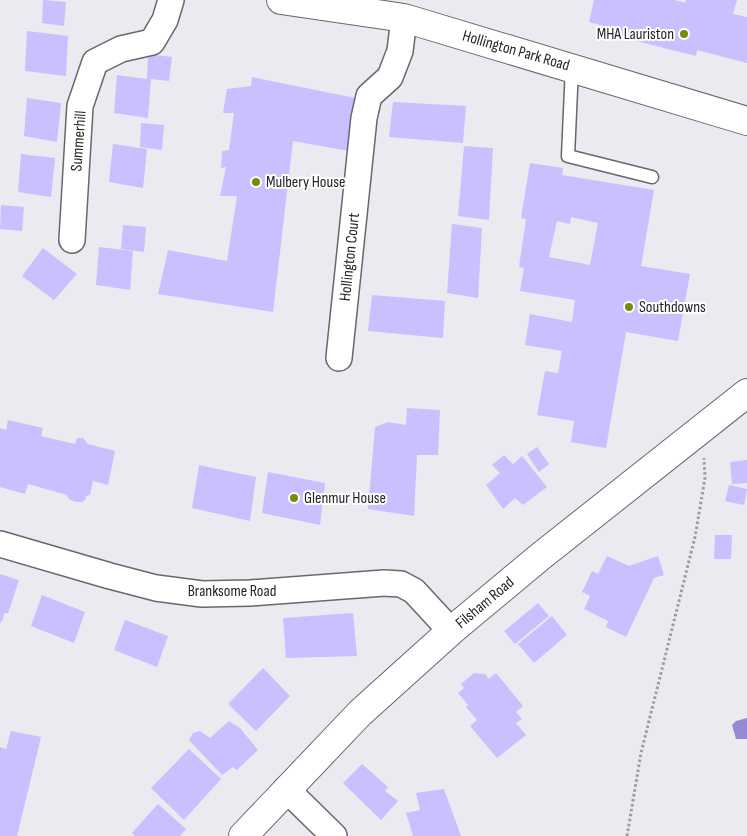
<svg xmlns="http://www.w3.org/2000/svg" width="747" height="836" font-family="'Sofia Sans Condensed',sans-serif">
	<style>
		.water { fill: #9889d4 }
		.building { fill: #cabfff; fill-rule: evenodd }
		.lines { fill: none; stroke-linecap: round; stroke-linejoin: round }
		.lane-casing { stroke: #68676d; stroke-width: 15 }
		.street-casing { stroke: #68676d; stroke-width: 28 }
		.secondary-casing { stroke: #68676d; stroke-width: 30 }
		.path { stroke: #9c9ba0; stroke-width: 3; stroke-dasharray: 2.5 2.5; stroke-linecap: butt }
		.lane { stroke: #fff; stroke-width: 12 }
		.street { stroke: #fff; stroke-width: 25 }
		.secondary { stroke: #fff; stroke-width: 28 }
		.poi-dot { fill: #718d09; stroke: #fff; stroke-width: 2 }
		.labels { text-anchor: middle; dominant-baseline: central; stroke-width: 4; stroke-linejoin: round; paint-order: stroke }
		.poi-label { font-size: 16px; fill: #242427; stroke: #fff; text-anchor: start }
		.street-label { font-size: 16px; fill: #242427; stroke: #fff }
	</style>
	<rect width="100%" height="100%" fill="#ebeaf1"/>
	<!-- water -->
	<path class="water" d="M747 718V739H736L732 725 736 721Z"/>
	<!-- building -->
	<path class="building" d="M43 0 66 2 64 26 42 23Z
		M594 0H675L685 3 686 0H737L733 14 747 17V63L697 50 696 56 620 37 622 31 589 22Z
		M27 31 68 36 66 76 25 71Z
		M148 54 172 57 169 81 151 79 148 118 114 113 117 75 147 79Z
		M252 77 355 98 349 151 293 141 273 312 158 294 168 250 227 261 237 196H220L226 167 221 168 222 151 229 150 234 113H223L227 89 251 86Z
		M27 98 61 103 57 142 24 136Z
		M393 102 466 106 463 143 389 137Z
		M141 123 164 125 162 150 140 147Z
		M113 144 147 149 143 188 109 182Z
		M464 146 493 148 489 220 458 216Z
		M21 154 55 158 51 197 18 192Z
		M530 163 563 168 562 175 654 190 641 266 690 274 678 341 626 332 606 448 571 442 574 421 537 415 545 371 558 373 562 351 525 345 530 314 572 322 575 300 520 291 524 268 519 267 526 219 521 218ZM571 217 598 223 590 265 549 257 557 221 570 224Z
		M1 205 24 207 22 231 0 229Z
		M452 224 482 228 478 298 447 293Z
		M123 225 146 227 144 252 121 249Z
		M99 247 133 251 130 290 96 285Z
		M43 248 77 274 54 300 22 276Z
		M372 295 445 301 443 338 368 331Z
		M407 408 440 410 438 455H417L414 516 368 509 375 427 388 422 406 425Z
		M8 420 43 428 41 436 75 444 77 438H83L88 444 115 451 108 485 93 481 90 495 86 496V499L82 502H76L69 499 67 495 28 484 25 494 0 487V428L6 430Z
		M537 447 549 464 539 472 527 454Z
		M504 455 513 464 522 456 547 487 523 505 515 498 503 509 486 485 500 473 492 465Z
		M747 460V483L732 484 730 462Z
		M199 465 256 477 250 521 192 508Z
		M268 472 325 483 320 525 262 513Z
		M729 485 747 489 744 505 725 501Z
		M715 535H732L731 559H714Z
		M607 556 629 566 658 556 664 575 654 578 626 637 606 627 608 621 584 609 590 596 582 592 592 571 598 574Z
		M0 574 19 580 8 613H4L3 620 0 623Z
		M42 595 85 612 74 643 31 626Z
		M538 603 549 616 515 644 504 631Z
		M353 613 357 656 286 658 283 618Z
		M552 616 567 635 534 663 518 644Z
		M125 620 168 636 157 667 114 650Z
		M263 668 290 696 256 731 228 704Z
		M474 673 485 674 489 679 496 673 523 706 516 712 522 719 516 723 526 735 497 758 470 726 477 720 466 707 468 705 458 693 464 688 461 684Z
		M229 721 240 728 258 750 237 770 233 767 222 775 189 740 193 733 200 731 210 738Z
		M11 731 41 737 17 836H0V747L6 749Z
		M189 749 221 779 184 820 151 788Z
		M362 764 388 787 385 791 398 801 381 820 343 783Z
		M444 789 461 836H413L406 813 420 810 416 793Z
		M158 804 186 829 180 836H135L132 833Z"/>
	<g class="lines">
		<defs>
			<path id="lane" d="M572 67 568 156 652 177"/>
			<path id="street" d="M72 240 80 106 95 62 121 49 152 42 165 20 171 0
				M339 358 364 118 369 96 390 77 400 51 404 18
				M0 544 110 576 156 588 202 594 250 593 384 583 401 584 414 591 451 631
				M286 789 334 836"/>
			<path id="secondary" d="M281 0 404 18 747 121
				M243 836 360 713 451 631 541 556 747 393"/>
		</defs>
		<!-- lane casing -->
		<use href="#lane" class="lane-casing"/>
		<!-- street casing -->
		<use href="#street" class="street-casing"/>
		<!-- secondary casing -->
		<use href="#secondary" class="secondary-casing"/>
		<!-- path -->
		<path class="path" d="M627 836 641 753 695 537 705 478 704 458"/>
		<!-- lane -->
		<use href="#lane" class="lane"/>
		<!-- street -->
		<use href="#street" class="street"/>
		<!-- secondary -->
		<use href="#secondary" class="secondary"/>
	</g>
	<!-- markers -->
	<g class="poi-dot">
		<circle cx="684" cy="34" r="5"/>
		<circle cx="256" cy="182" r="5"/>
		<circle cx="629" cy="307" r="5"/>
		<circle cx="294" cy="498" r="5"/>
	</g>
	<g class="labels">
		<!-- poi labels -->
		<g class="poi-label">
			<text x="674" y="34" text-anchor="end">MHA Lauriston</text>
			<text x="266" y="182">Mulbery House</text>
			<text x="639" y="307">Southdowns</text>
			<text x="304" y="498">Glenmur House</text>
		</g>
		<!-- street labels -->
		<g class="street-label">
			<text transform="translate(516 51) rotate(16)">Hollington Park Road</text>
			<text transform="translate(79 141) rotate(-86)">Summerhill</text>
			<text transform="translate(350 257) rotate(-84)">Hollington Court</text>
			<text x="232" y="591">Branksome Road</text>
			<text transform="translate(485 603) rotate(-40)">Filsham Road</text>
		</g>
	</g>
</svg>
